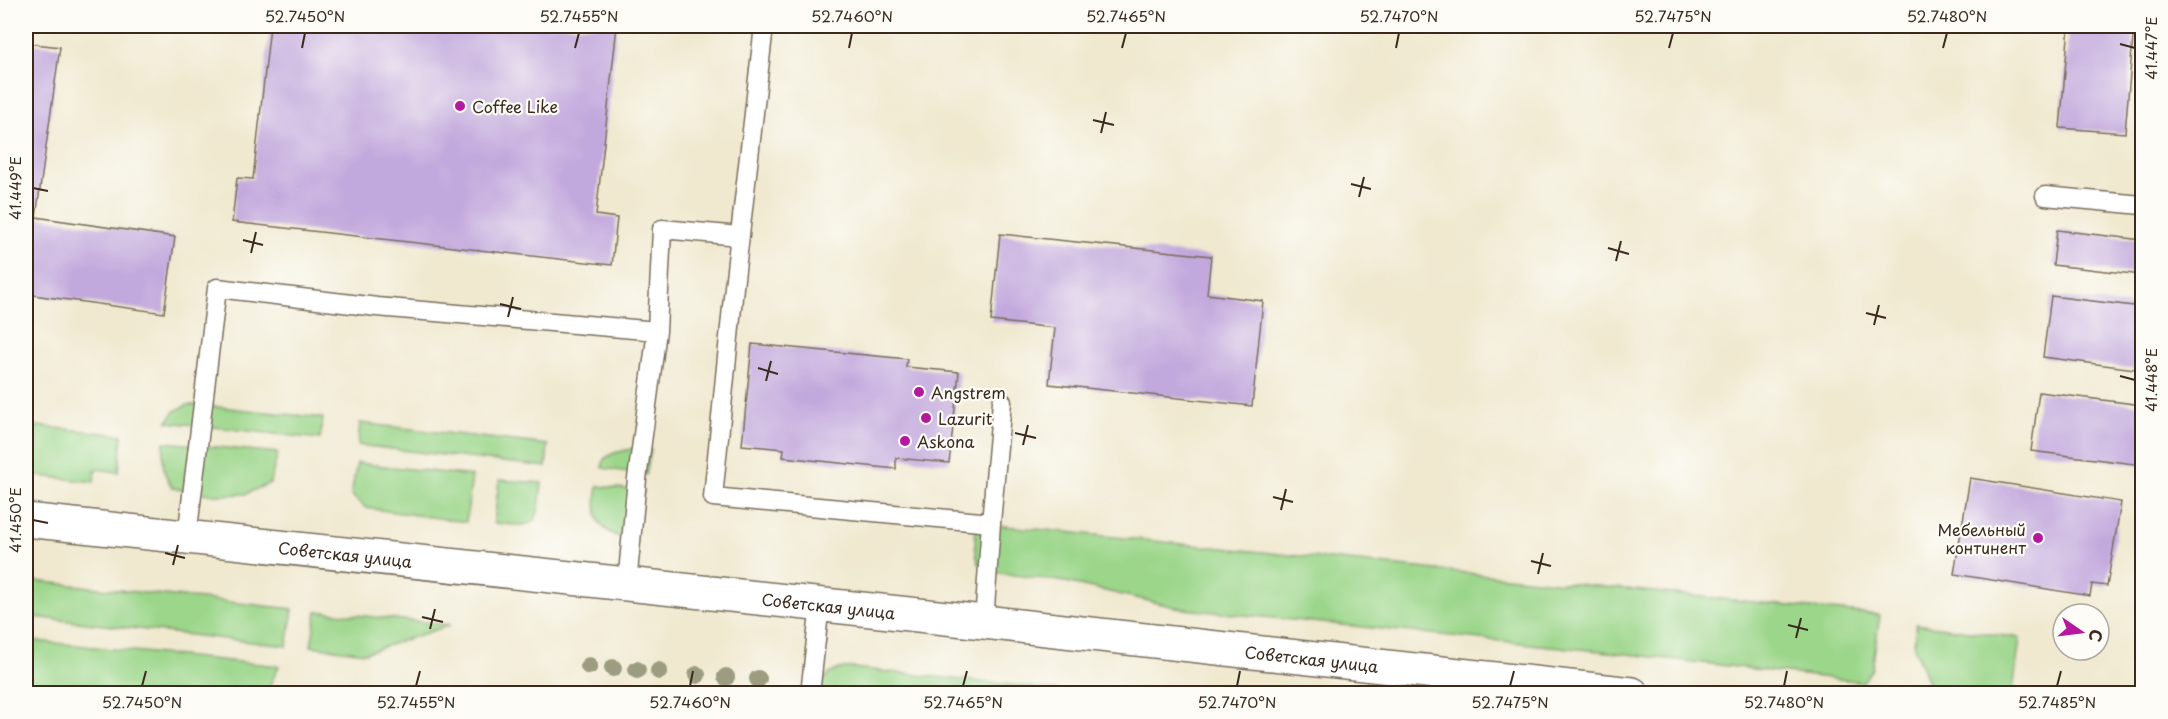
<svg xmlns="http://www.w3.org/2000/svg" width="2168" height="719" font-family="'Playpen Sans',sans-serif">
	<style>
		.green { fill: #9bd68a; stroke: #6b8054; stroke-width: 1.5 }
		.building { fill: #c2a9dd }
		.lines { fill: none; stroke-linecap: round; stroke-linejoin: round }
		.service-casing { stroke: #7a6d5c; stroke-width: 21 }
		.secondary-casing { stroke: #7a6d5c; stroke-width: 36 }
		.service { stroke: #fff; stroke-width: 18 }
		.secondary { stroke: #fff; stroke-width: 33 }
		.tree { fill: #9c9d80 }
		.ticks { fill: none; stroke: #3b2a1e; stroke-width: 2 }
		.poi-dot { fill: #b5179e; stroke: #fdfcf7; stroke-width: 2 }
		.labels { text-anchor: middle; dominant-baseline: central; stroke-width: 4.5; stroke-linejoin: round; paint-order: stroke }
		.poi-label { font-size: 16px; fill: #3b2a1e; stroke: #fdfcf7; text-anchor: start }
		.street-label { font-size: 16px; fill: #3b2a1e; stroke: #fdfcf7 }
		.neatline { fill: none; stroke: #3b2a1e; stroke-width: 2 }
		.ticks-label { font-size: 15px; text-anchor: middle; fill: #3b2a1e }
	</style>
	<rect width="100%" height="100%" fill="#fdfcf7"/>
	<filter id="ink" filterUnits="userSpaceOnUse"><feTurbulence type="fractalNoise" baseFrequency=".0167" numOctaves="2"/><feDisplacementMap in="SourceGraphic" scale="12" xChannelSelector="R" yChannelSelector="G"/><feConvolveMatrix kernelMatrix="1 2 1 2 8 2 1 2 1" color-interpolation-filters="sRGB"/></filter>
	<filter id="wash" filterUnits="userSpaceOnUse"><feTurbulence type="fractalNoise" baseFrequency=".008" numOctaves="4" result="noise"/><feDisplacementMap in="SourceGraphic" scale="24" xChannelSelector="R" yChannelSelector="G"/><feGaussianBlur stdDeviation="1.35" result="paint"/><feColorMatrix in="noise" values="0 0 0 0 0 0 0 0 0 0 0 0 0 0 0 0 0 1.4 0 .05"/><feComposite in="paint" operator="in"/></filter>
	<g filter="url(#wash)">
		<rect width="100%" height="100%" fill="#f0e9d0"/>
		<!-- green -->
		<path class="green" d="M187 405H200L323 418 320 439 167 422 175 411Z
			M360 423 548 445 546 467 358 445Z
			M36 426 122 435 119 472 96 469 94 482 31 475Z
			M164 442 278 453 270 483 246 494 215 495 173 488C161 473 163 460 164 442Z
			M635 448 651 450 646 475 602 468 604 459 614 453Z
			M357 463 472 476 466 522 366 508 351 495Z
			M499 480 542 483C537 526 539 528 494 523Z
			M598 486 644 491 624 538C594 530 594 513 598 486Z
			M976 523 1880 615 1872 669 1863 682 1619 653 1184 609 1066 582 993 572 978 563 975 547Z
			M26 580 293 609 287 646 26 616Z
			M317 611 450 625 365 653 311 646Z
			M1916 624 2020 638 2013 691 2011 694H1953L1931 690 1914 647Z
			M26 640 279 666 266 693H26Z
			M843 668H853L1083 693 818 694C821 679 828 672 843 668Z"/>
		<g id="blocks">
			<!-- building -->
			<path class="building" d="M270 26H617L596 215 617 218 612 265 232 222 237 178 253 179Z
				M2069 26H2134L2125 133 2060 128Z
				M26 43 60 47 36 217 175 237 164 313 26 294Z
				M2057 230 2142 240V275L2053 265Z
				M1000 234 1211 256 1207 294 1263 301 1252 406 1049 384 1055 328 991 321Z
				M2051 296 2142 307V370L2043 357Z
				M752 344 907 359 906 367 959 372 949 463 896 458V469L783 457 784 449 742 445Z
				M2039 392 2142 405V465L2031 451Z
				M1970 478 2121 502 2107 586 2092 584 2090 596 1954 574Z"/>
		</g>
	</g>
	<g filter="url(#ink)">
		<use href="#blocks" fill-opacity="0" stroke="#7a6d5c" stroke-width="1.5"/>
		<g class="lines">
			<defs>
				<path id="service" d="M764 26 734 287 713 497 991 523 984 622
					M2045 196 2142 205
					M657 331 662 229 740 236
					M991 523 1002 402
					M187 537 217 288 377 307 657 331 637 479 627 584
					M810 694 820 604"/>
				<g id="secondary">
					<path id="s1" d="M26 520 984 622 1632 694"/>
				</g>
			</defs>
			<!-- service casing -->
			<use href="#service" class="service-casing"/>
			<!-- secondary casing -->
			<use href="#secondary" class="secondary-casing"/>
			<!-- service -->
			<use href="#service" class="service"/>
			<!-- secondary -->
			<use href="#secondary" class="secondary"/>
		</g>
		<!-- trees -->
		<g class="tree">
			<circle cx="589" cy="666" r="9"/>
			<circle cx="613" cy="668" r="9"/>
			<circle cx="637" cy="670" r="9"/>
			<circle cx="659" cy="671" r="9"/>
			<circle cx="697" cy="675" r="9"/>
			<circle cx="726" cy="677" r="9"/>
			<circle cx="758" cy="679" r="9"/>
		</g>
	</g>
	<!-- ticks -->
	<path class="ticks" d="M2120 44 2135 48M302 48 305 33M575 48 579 33M849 48 852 33M1122 48 1126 33M1396 48 1399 33M1669 48 1673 33M1943 48 1947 33M1093 120 1114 125M1101 133 1106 112M1351 184 1371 189M33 188 48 191M1359 197 1364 177M243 240 263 245M1608 248 1629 254M251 253 256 232M1616 261 1621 241M500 304 521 309M1866 313 1886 318M508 317 513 297M1874 325 1879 305M758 368 778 374M2120 376 2135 380M766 381 771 361M1015 433 1036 438M1023 445 1028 425M1273 497 1293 502M1281 510 1286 489M33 520 48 523M165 553 185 558M1531 561 1551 566M173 565 178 545M1538 574 1543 553M422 617 443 622M1788 625 1808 630M430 629 435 609M1796 638 1801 618M142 686 146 671M416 686 420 671M690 686 693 671M963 686 967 671M1237 686 1240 671M1510 686 1514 671M1784 686 1787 671M2057 686 2061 671"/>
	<!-- markers -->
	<g class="poi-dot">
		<circle cx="460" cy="106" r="6"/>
		<circle cx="919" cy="392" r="6"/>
		<circle cx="926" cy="418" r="6"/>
		<circle cx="905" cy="441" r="6"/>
		<circle cx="2038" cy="538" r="6"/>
	</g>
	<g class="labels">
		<!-- poi labels -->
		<g class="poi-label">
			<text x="472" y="106">Coffee Like</text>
			<text x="931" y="392">Angstrem</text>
			<text x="938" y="418">Lazurit</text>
			<text x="917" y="441">Askona</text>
			<text x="2026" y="529" text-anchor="end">Мебельный<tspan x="2026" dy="18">континент</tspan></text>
		</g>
		<!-- street labels -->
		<g class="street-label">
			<text stroke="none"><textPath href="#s1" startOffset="321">Советская улица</textPath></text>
			<text stroke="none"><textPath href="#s1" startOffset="807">Советская улица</textPath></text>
			<text stroke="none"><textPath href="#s1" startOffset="1293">Советская улица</textPath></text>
		</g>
	</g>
	<!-- margin -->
	<rect width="2168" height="719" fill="none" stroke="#fdfcf7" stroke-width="66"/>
	<!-- north arrow -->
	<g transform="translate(2081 632) rotate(104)"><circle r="28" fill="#fdfcf7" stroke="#afa8a0" stroke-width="1.5"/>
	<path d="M0-4.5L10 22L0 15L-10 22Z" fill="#b5179e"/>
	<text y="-9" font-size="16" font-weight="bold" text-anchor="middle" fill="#3b2a1e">С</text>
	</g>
	<rect x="33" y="33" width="2102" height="653" class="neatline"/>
	<g class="ticks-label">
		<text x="305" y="22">52.7450°N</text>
		<text x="579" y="22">52.7455°N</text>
		<text x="852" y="22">52.7460°N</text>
		<text x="1126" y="22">52.7465°N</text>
		<text x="1399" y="22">52.7470°N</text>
		<text x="1673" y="22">52.7475°N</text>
		<text x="1947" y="22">52.7480°N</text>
		<text transform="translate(2152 48) rotate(-90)" y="5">41.447°E</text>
		<text transform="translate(16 188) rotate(-90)" y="5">41.449°E</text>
		<text transform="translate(2152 380) rotate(-90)" y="5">41.448°E</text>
		<text transform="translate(16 520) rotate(-90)" y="5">41.450°E</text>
		<text x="142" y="708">52.7450°N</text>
		<text x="416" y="708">52.7455°N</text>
		<text x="690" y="708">52.7460°N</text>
		<text x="963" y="708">52.7465°N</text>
		<text x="1237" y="708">52.7470°N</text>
		<text x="1510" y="708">52.7475°N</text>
		<text x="1784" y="708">52.7480°N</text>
		<text x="2057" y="708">52.7485°N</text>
	</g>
</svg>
